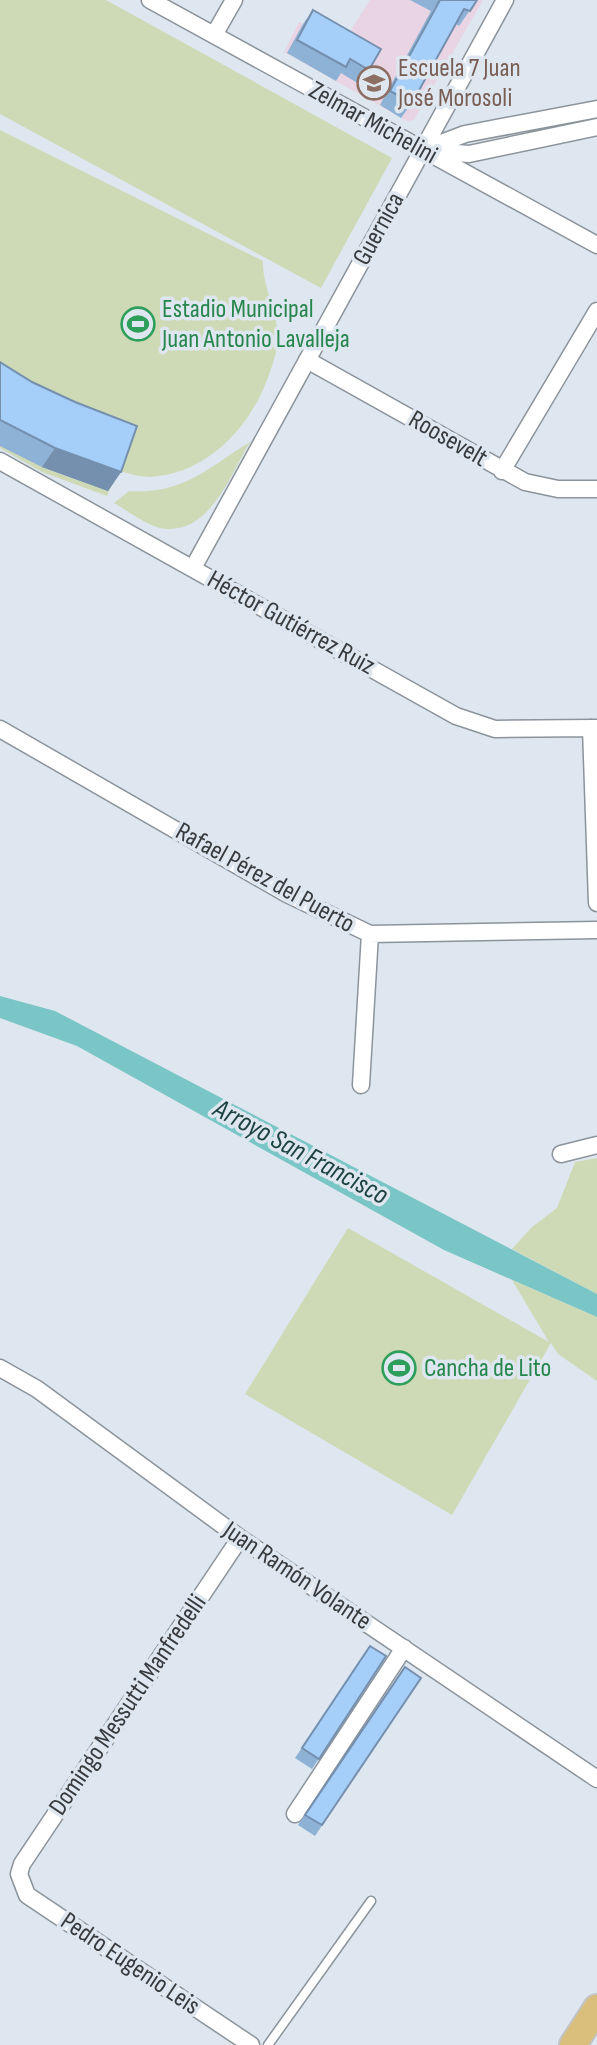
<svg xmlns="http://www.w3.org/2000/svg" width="597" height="2045" font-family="'Sofia Sans Condensed',sans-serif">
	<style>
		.education { fill: #e9d4e3 }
		.green { fill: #cedab6 }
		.water { fill: #7ac5c5 }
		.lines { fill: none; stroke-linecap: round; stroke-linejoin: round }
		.service-casing { stroke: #8b939b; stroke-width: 11 }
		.minor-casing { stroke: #8b939b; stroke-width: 19 }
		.trunk-casing { stroke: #c3c4c5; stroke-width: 30 }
		.service { stroke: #fff; stroke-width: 8 }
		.minor { stroke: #fff; stroke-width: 16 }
		.trunk { stroke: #dabf7c; stroke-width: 26 }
		.wall { fill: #8eb1d6 }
		.shaded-wall { fill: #7490ae }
		.building { fill: #a5cef9; stroke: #7490ae; stroke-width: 2 }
		.labels { text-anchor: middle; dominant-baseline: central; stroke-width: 7; stroke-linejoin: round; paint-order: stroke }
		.education-label { font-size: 26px; fill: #785e54; stroke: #dee6ef; text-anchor: start }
		.street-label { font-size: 26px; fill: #383b3e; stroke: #dee6ef }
		.leisure-label { font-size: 26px; fill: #27864d; stroke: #dee6ef; text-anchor: start }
		.water-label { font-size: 28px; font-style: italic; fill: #1e4242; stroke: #dee6ef }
	</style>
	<rect width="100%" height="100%" fill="#dee6ef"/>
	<!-- education -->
	<path class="education" d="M370 0H483L414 120 407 121 284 52 299 22 342 44Z"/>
	<!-- green -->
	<path class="green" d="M0 0H106L392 158 321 288 0 114Z
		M0 130 263 261C262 287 278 311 278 339 277 354 270 372 265 385 245 433 204 474 150 477 140 477 128 473 118 471L107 496 42 472 0 448Z
		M250 442C231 473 212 530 168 529 150 529 129 511 114 503L129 491C182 495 208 468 250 442Z
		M597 1158V1294L512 1249 531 1228 557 1208 575 1162Z
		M348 1228 549 1342 512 1280 597 1317V1381L558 1354 551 1343 452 1515 245 1394Z"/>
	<!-- water -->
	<path class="water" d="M0 996 55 1011 597 1294V1317L444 1250 77 1046 0 1018Z"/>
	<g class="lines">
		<defs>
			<path id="service" d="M268 2045 371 1901"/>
			<path id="minor" d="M150 0 597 245
				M214 35 234 0
				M423 150 465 134 597 109
				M432 151 469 154 597 127
				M307 360 525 482 558 489H597
				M0 461 456 716 495 729 597 728
				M502 471 597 311
				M193 568 505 0
				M591 728 597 903
				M0 729 287 894 370 934 597 930
				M361 1085 370 934
				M561 1154 597 1145
				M0 1368 37 1389 240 1538 597 1779
				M240 1538 22 1864 19 1874 27 1895 251 2045
				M295 1814 404 1648"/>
			<path id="trunk" d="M573 2045 597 2008"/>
		</defs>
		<!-- service casing -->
		<use href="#service" class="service-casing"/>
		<!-- minor casing -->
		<use href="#minor" class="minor-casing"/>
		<!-- trunk casing -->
		<use href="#trunk" class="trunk-casing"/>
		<!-- service -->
		<use href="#service" class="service"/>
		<!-- minor -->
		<use href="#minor" class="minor"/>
		<!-- trunk -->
		<use href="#trunk" class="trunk"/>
	</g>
	<!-- wall -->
	<path class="wall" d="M410 0H477L459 26 456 24 412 103 401 118 380 105 431 11Z
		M313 10 369 70 359 84 341 73 336 81 287 53 303 24Z
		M0 362 32 382 121 472 108 491 42 467 0 446Z
		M370 1646 386 1656 312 1769 295 1758Z
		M405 1667 421 1678 315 1836 298 1825Z"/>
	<!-- shaded-wall -->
	<path class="shaded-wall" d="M55 448 121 472 108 491 42 467Z"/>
	<!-- building -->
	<path class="building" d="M440 0H477L470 11 464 9 412 103 390 91Z
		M313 10 381 49 369 70 350 59 346 67 297 40Z
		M0 362 32 382 75 402 137 426 121 472 55 448 0 420Z
		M370 1646 386 1656 319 1759 302 1748Z
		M405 1667 421 1678 322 1825 305 1815Z"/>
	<!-- icons -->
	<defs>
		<symbol id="school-ring" viewBox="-11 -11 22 22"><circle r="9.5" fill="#dee6ef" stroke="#8d6e63" stroke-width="1.5"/><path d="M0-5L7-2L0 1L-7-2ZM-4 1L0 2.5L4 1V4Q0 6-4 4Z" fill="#8d6e63"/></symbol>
		<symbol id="stadium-ring" viewBox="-11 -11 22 22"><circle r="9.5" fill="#dee6ef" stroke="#2e9e5b" stroke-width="1.5"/><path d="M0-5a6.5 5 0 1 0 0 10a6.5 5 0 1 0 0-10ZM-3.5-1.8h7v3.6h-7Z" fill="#2e9e5b"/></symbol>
	</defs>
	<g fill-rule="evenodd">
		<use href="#school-ring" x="355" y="64" width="38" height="38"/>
		<use href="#stadium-ring" x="119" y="305" width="38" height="38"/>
		<use href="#stadium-ring" x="380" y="1349" width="38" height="38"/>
	</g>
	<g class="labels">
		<!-- education labels -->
		<g class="education-label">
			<text x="398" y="68">Escuela 7 Juan<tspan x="398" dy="30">José Morosoli</tspan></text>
		</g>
		<!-- street labels -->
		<g class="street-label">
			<text transform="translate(373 123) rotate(29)">Zelmar Michelini</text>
			<text transform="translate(379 229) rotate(-61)">Guernica</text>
			<text transform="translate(448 439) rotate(30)">Roosevelt</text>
			<text transform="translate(291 623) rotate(29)">Héctor Gutiérrez Ruiz</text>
			<text transform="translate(265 878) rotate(29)">Rafael Pérez del Puerto</text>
			<text transform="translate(297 1576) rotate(34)">Juan Ramón Volante</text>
			<text transform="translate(128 1705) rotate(-56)">Domingo Messutti Manfredelli</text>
			<text transform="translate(130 1964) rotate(34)">Pedro Eugenio Leis</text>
		</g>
		<!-- leisure labels -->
		<g class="leisure-label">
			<text x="162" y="309">Estadio Municipal<tspan x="162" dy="30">Juan Antonio Lavalleja</tspan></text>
			<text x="424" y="1368">Cancha de Lito</text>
		</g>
		<!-- water labels -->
		<g class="water-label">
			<text transform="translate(301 1152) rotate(28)">Arroyo San Francisco</text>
		</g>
	</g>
</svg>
